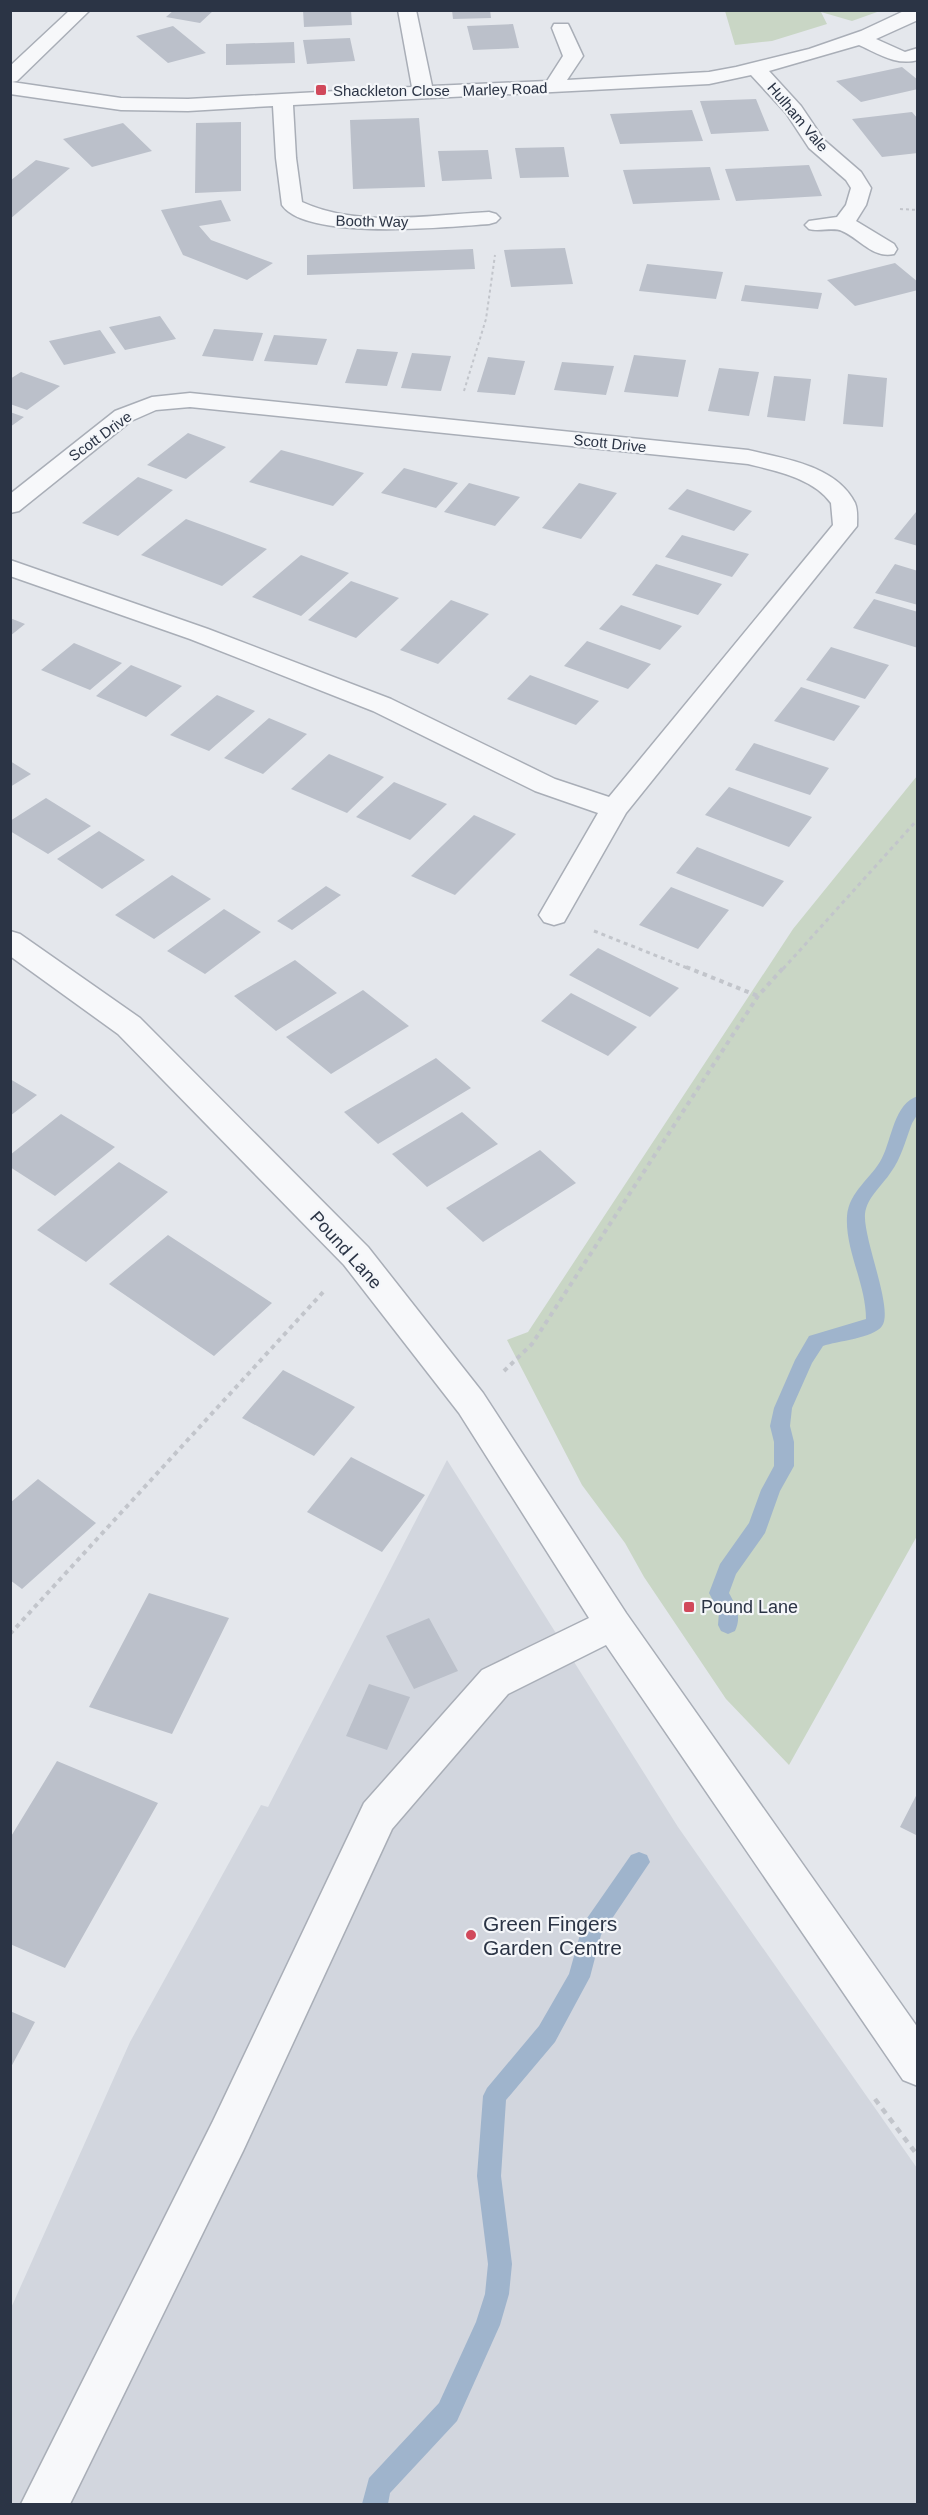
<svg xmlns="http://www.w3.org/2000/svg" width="928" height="2515" font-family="Helvetica,sans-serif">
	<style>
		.built { fill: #d2d6de }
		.green { fill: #c9d6c5 }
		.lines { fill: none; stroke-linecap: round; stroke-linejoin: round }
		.stream { fill: #9fb4cc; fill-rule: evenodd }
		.building { fill: #bbc0ca }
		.minor-casing { stroke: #a9aeb7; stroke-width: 3 }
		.path-far3 { stroke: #c2c5cb; stroke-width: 2; stroke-dasharray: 3 3; stroke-linecap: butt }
		.path-far2 { stroke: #c2c5cb; stroke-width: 3; stroke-dasharray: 4 4; stroke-linecap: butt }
		.path-far1 { stroke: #c2c5cb; stroke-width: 4; stroke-dasharray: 4.5 4.5; stroke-linecap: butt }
		.path { stroke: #c2c5cb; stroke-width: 4.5; stroke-dasharray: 6 6; stroke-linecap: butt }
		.minor { fill: #f7f8fa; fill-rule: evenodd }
		.poi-dot { fill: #d1495b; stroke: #f4f6f9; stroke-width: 2 }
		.labels { text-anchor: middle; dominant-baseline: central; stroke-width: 4.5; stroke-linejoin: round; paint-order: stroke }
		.far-street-label { font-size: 15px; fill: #2b3445; stroke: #f4f6f9 }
		.far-poi-label { font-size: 15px; fill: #2b3445; stroke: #f4f6f9; text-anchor: start }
		.street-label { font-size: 18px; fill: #2b3445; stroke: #f4f6f9 }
		.poi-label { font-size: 18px; fill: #2b3445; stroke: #f4f6f9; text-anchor: start }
		.near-poi-label { font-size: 21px; fill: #2b3445; stroke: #f4f6f9; text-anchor: start }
	</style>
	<rect width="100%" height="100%" fill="#e4e7ec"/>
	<!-- built -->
	<path class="built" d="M447 1460 678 1827 917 2168V2504H11V2308L130 2042 261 1805 268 1807Z"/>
	<!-- green -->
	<path class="green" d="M725 11V10L880 11 852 21 821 12 827 24 772 41 735 45Z
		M917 776V1536L789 1765 726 1699 644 1577 625 1543 582 1485 507 1340 528 1332 793 929Z"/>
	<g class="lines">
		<!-- stream -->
		<path class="stream" d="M918 1096C918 1101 919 1110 917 1114 916 1118 912 1122 911 1126 905 1142 901 1158 891 1172 882 1186 867 1197 865 1214 863 1239 894 1310 882 1326 874 1338 837 1341 823 1346L812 1363 792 1408 790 1426 794 1442V1466L780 1491 765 1533 736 1574 729 1593C736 1606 742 1616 735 1631L728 1634 721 1631 718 1625 719 1612 709 1593 720 1564 749 1523 761 1490 774 1466V1442L770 1426 774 1408 795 1360 809 1336 866 1319C866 1284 845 1250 847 1216 849 1191 872 1178 882 1158 892 1139 894 1103 918 1096Z
			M639 1852 647 1855 650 1862 601 1935 590 1977 555 2042 506 2100 501 2176 512 2264 509 2294 500 2325 457 2421 390 2493 388 2504H362L369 2478 439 2403 476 2322 485 2294 488 2264 477 2176 483 2096 487 2088 539 2026 569 1974 583 1924 631 1855Z"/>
	</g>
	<!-- building -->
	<path class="building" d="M174 10H214L200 23 166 17Z
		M303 10H351L352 25 304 27Z
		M452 10H490L491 18 453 19Z
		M513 24 519 48 473 50 467 26Z
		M173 26 206 53 168 63 136 36Z
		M350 38 355 61 307 64 303 40Z
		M294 42 295 63 226 65V44Z
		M902 67 918 80V89L861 102 836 81Z
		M756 99 769 131 711 134 700 101Z
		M692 110 703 141 620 144 610 114Z
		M912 112 918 119V153L882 157 852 119Z
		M419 118 425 187 353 189 350 120Z
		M241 122V191L195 193 196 123Z
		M123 123 152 151 92 167 63 139Z
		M564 147 569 177 520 178 515 148Z
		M488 150 492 179 442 181 438 151Z
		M36 160 70 168 10 219V181Z
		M809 165 822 196 736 201 725 169Z
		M710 167 720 200 633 204 623 170Z
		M221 200 231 221 199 226 211 240 273 263 247 280 183 255 161 210Z
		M565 248 573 284 511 287 504 250Z
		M473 249 475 269 307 275V255Z
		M895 263 918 282V290L855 306 827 280Z
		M647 264 723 272 716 299 639 291Z
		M745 285 822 293 818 309 741 301Z
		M160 316 176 339 125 350 109 327Z
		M214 329 263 333 253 361 202 356Z
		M100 330 116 353 64 365 49 341Z
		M274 335 327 339 317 365 264 361Z
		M357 349 398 352 387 386 345 383Z
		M412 353 451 356 441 391 401 388Z
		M634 355 686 360 678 397 624 392Z
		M488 357 525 361 515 395 477 392Z
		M562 362 614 366 606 395 554 390Z
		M719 368 759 372 749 416 708 411Z
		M21 372 60 386 27 410 10 404V379Z
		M848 374 887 378 883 427 843 424Z
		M774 376 811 379 805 421 767 417Z
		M10 412 24 417 10 427Z
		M188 433 226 447 186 479 147 465Z
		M281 450 322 461 364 473 333 506 249 482Z
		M404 468 458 483 436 508 381 493Z
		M138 477 173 490 118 536 82 523Z
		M469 483 520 497 495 526 444 512Z
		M579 483 617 493 581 539 542 528Z
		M687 489 752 511 734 531 668 509Z
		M916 512 918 546 894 539Z
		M186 519 227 534 267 549 222 586 141 555Z
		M682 535 749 554 732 577 665 557Z
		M301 555 349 573 301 616 252 597Z
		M656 564 722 584 698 615 632 595Z
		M895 564 918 571V605L875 593Z
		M351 581 399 598 356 638 308 620Z
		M874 599 918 612V648L853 628Z
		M451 600 489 614 438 664 400 650Z
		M621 605 682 626 660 650 599 629Z
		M10 618 25 624 10 636Z
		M587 641 651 664 628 689 564 666Z
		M74 643 122 663 90 690 41 670Z
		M831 647 889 665 865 699 806 680Z
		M131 665 182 686 146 717 96 696Z
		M530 675 599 701 576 725 507 699Z
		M801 687 860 706 834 741 774 721Z
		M217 695 255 711 209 751 170 735Z
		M269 718 307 734 263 774 224 758Z
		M754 743 829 768 810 795 735 770Z
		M329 754 384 777 347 813 291 789Z
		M10 761 31 774 10 787Z
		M394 782 447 804 410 840 356 817Z
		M729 787 812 817 789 847 705 815Z
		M46 798 91 826 48 854 10 831V821Z
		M474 815 516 834 455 895 411 876Z
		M99 831 145 860 102 889 57 859Z
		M697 847 784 881 763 907 676 873Z
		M172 875 211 899 154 939 115 915Z
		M326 886 341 895 292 930 277 921Z
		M671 887 729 910 698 949 639 925Z
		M224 909 261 932 205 974 167 951Z
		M598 948 679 988 650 1017 569 975Z
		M295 960 337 993 276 1031 234 996Z
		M363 990 409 1026 331 1074 286 1037Z
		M571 993 637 1027 608 1056 541 1021Z
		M436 1058 471 1088 378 1144 344 1112Z
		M10 1079 37 1095 10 1116Z
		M462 1112 498 1144 427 1187 392 1154Z
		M61 1114 115 1147 55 1196 10 1167V1155Z
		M540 1150 576 1183 483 1242 446 1208Z
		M119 1162 168 1192 86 1262 37 1230Z
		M168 1235 272 1303 214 1356 109 1284Z
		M283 1370 355 1407 314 1456 242 1418Z
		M351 1457 425 1495 382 1552 307 1512Z
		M38 1479 96 1523 22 1589 10 1580V1503Z
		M149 1593 229 1618 172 1734 89 1707Z
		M429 1618 458 1671 414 1689 386 1636Z
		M369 1684 410 1697 387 1750 346 1736Z
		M57 1761 158 1803 65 1968 10 1944V1838Z
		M918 1792V1836L900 1827Z
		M10 2011 35 2022 10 2069Z"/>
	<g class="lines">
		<defs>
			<path id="minor" d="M70 10H90L17 81 12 82 121 98 188 99 412 87 398 10H416L432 86 547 81 563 56 552 28 554 24H568L570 28 583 56 567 80 709 72 736 67 809 49 861 31 906 10H918V20L876 39 905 52 918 48V60C896 66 879 54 859 45L769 71 801 106 824 140 861 172 871 188 866 205 856 221 894 244 897 249 894 254C873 259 859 238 842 231 833 227 819 232 809 229L805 225 809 221 837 217 846 205 851 188 846 180 809 148 786 113 751 75 709 84 293 105 296 158 302 202C359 228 428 215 489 212L496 214 500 218 496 222 489 224C448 227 306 241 282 205L276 158 273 106 188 111 121 110 10 94V66Z
				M190 393 748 450C784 459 836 465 855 503 858 510 857 519 857 526L626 813 564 922 554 925 544 922 539 915 598 813 535 791 373 711 190 639 10 576V560L208 629 391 699 555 779 609 797 833 525 831 503C813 478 776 471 748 464L190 407 156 410 131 421 19 511 10 513V494L115 411 152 397Z
				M10 931 20 934 140 1018 368 1247 483 1393 626 1613 918 2028V2086L903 2080 606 1645 508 1694 392 1829 243 2151 70 2504H21L213 2121 364 1803 482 1670 589 1618 459 1413 344 1265 118 1034 10 956Z"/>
		</defs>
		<!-- minor casing -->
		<use href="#minor" class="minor-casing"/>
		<!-- path-far3 -->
		<path class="path-far3" d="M900 209 918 210
			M464 391 486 319 495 255"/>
		<!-- path-far2 -->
		<path class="path-far2" d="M594 931 690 969
			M783 969 918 819"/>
		<!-- path-far1 -->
		<path class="path-far1" d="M686 967 758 996
			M504 1371 532 1344 758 996 784 967
			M10 1634 325 1290"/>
		<!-- path -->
		<path class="path" d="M875 2099 918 2156"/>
		<!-- minor -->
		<use href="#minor" class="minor"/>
	</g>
	<!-- markers -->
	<g class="poi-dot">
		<rect x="315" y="84" width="12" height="12" rx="3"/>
		<rect x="683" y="1601" width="12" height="12" rx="3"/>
		<circle cx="471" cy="1935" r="6"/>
	</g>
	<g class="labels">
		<!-- far-street labels -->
		<g class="far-street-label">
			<text transform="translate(505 89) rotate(-2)">Marley Road</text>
			<text transform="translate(798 117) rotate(50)">Hulham Vale</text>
			<text transform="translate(372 221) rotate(1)">Booth Way</text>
			<text transform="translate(100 436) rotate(-36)">Scott Drive</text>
			<text transform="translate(610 443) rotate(6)">Scott Drive</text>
		</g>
		<!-- far-poi labels -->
		<g class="far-poi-label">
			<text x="333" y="90">Shackleton Close</text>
		</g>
		<!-- street labels -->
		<g class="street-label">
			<text transform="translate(346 1250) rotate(48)">Pound Lane</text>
		</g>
		<!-- poi labels -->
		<g class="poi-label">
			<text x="701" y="1607">Pound Lane</text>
		</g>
		<!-- near-poi labels -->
		<g class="near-poi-label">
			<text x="483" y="1923">Green Fingers<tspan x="483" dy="24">Garden Centre</tspan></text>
		</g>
	</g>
	<!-- border -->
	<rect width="928" height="2515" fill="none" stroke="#2b3445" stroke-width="24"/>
</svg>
